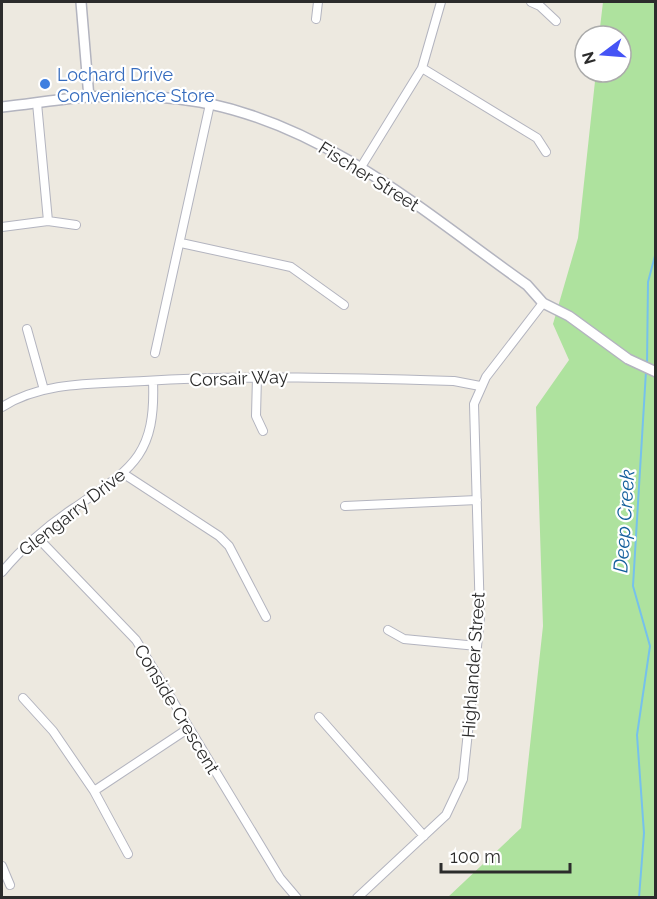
<svg xmlns="http://www.w3.org/2000/svg" width="657" height="899" font-family="Raleway,sans-serif">
	<style>
		.green { fill: #aee29e }
		.lines { fill: none; stroke-linecap: round; stroke-linejoin: round }
		.stream { stroke: #76c1ec; stroke-width: 2 }
		.minor-casing { stroke: #b3b4bf; stroke-width: 10 }
		.tertiary-casing { stroke: #b3b4bf; stroke-width: 12 }
		.minor { stroke: #fff; stroke-width: 8 }
		.tertiary { stroke: #fff; stroke-width: 9 }
		.shop-dot { fill: #3f7fe0; stroke: #fff; stroke-width: 2 }
		.labels { text-anchor: middle; dominant-baseline: central; stroke-width: 4.5; stroke-linejoin: round; paint-order: stroke }
		.shop-label { font-size: 18px; fill: #366cbe; stroke: #fff; text-anchor: start }
		.street-label { font-size: 18px; fill: #2c2c2c; stroke: #fff }
		.water-label { font-size: 20px; font-style: italic; fill: #125e9b; stroke: #fff }
	</style>
	<rect width="100%" height="100%" fill="#ede9e0"/>
	<!-- green -->
	<path class="green" d="M603 2H655V897L447 898 521 828 543 626 536 407 569 360 553 324 578 238 596 72H621V36H599Z"/>
	<g class="lines">
		<!-- stream -->
		<path class="stream" d="M647 365 648 282 656 252
			M639 898 644 833 637 735 650 646 633 586 646 371"/>
		<defs>
			<path id="minor" d="M531 2 540 6 556 21
				M316 19 318 2
				M422 68 537 138 546 152
				M37 103 48 221 76 225
				M361 167 422 68 441 2
				M2 227 48 221
				M181 243 291 267 344 305
				M27 329 44 390
				M155 353 210 104
				M257 376 256 416 263 431
				M2 407C43 381 96 384 144 381 247 375 350 378 454 381L480 386
				M124 474 219 536 229 546 266 617
				M345 506 477 500
				M37 537 136 640 280 878 297 898
				M2 572C22 548 47 526 74 508 131 469 156 457 153 381
				M388 630 404 639 477 646
				M23 698 53 731 94 791
				M319 717 424 836
				M128 854 94 791 189 728
				M2 866 10 885
				M357 898 446 815 463 779 480 618 474 404 486 377 543 303"/>
			<path id="tertiary" d="M81 2 89 98
				M2 107C40 103 80 95 119 96 149 96 181 98 210 104 332 130 428 215 527 285L543 303 569 316 628 359 656 372"/>
		</defs>
		<!-- minor casing -->
		<use href="#minor" class="minor-casing"/>
		<!-- tertiary casing -->
		<use href="#tertiary" class="tertiary-casing"/>
		<!-- minor -->
		<use href="#minor" class="minor"/>
		<!-- tertiary -->
		<use href="#tertiary" class="tertiary"/>
	</g>
	<!-- markers -->
	<circle class="shop-dot" cx="45" cy="84" r="6"/>
	<g class="labels">
		<!-- shop labels -->
		<g class="shop-label">
			<text x="57" y="74">Lochard Drive<tspan x="57" dy="21">Convenience Store</tspan></text>
		</g>
		<!-- street labels -->
		<g class="street-label">
			<text transform="translate(369 176) rotate(32)">Fischer Street</text>
			<text transform="translate(239 378) rotate(-2)">Corsair Way</text>
			<text transform="translate(72 512) rotate(-38)">Glengarry Drive</text>
			<text transform="translate(473 665) rotate(-86)">Highlander Street</text>
			<text transform="translate(177 709) rotate(59)">Conside Crescent</text>
		</g>
		<!-- water labels -->
		<g class="water-label">
			<text transform="translate(624 521) rotate(-86)">Deep Creek</text>
		</g>
	</g>
	<!-- border -->
	<rect width="657" height="899" fill="none" stroke="#2c2c2c" stroke-width="6"/>
	<!-- north arrow -->
	<g transform="translate(603 54) rotate(254)"><circle r="28" fill="#ffffff" stroke="#ababab" stroke-width="1.5"/>
	<path d="M0-4.5L10 22L0 15L-10 22Z" fill="#4554f5"/>
	<text y="-9" font-size="16" font-weight="bold" text-anchor="middle" fill="#2c2c2c">N</text>
	</g>
	<!-- scale -->
	<path d="M441 863v9h129v-9" fill="none" stroke="#2c2c2c" stroke-width="3"/>
	<text x="450" y="863" font-size="18" fill="#2c2c2c" stroke="#ffffff" stroke-width="4.5" paint-order="stroke">100 m</text>
</svg>
